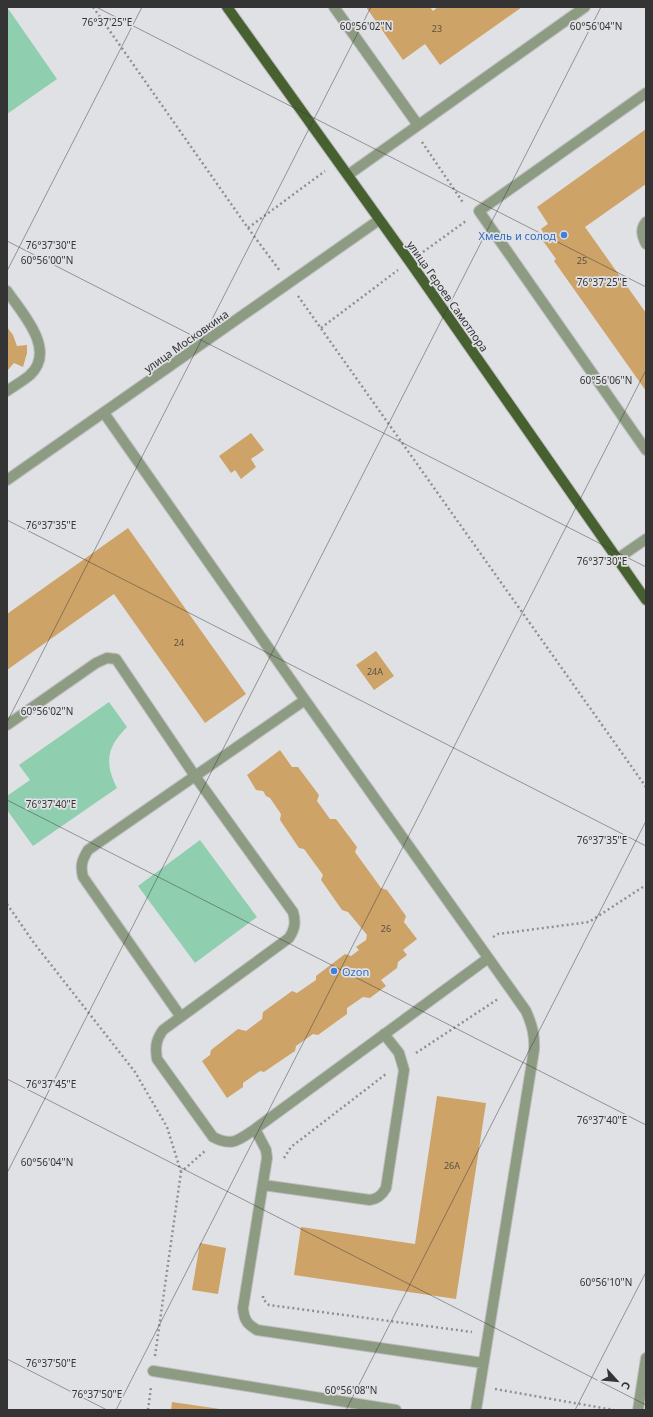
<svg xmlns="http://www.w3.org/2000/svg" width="653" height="1417" font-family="'Noto Sans',sans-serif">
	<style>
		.green { fill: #8fcfb0 }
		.building { fill: #cea368 }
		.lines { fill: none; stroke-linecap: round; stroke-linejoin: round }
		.minor-casing { stroke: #bebec1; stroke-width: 12 }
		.major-casing { stroke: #bebec1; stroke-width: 12 }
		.path { stroke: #8f9092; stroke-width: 2.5; stroke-dasharray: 2 3; stroke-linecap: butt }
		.minor { stroke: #8c9b81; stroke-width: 10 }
		.major { stroke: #476030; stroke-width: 10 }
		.ticks { fill: none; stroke: #343435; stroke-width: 1; stroke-opacity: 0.45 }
		.shop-dot { fill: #3f7fe0; stroke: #e0e1e4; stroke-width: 1.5 }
		.labels { text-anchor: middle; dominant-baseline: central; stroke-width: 3.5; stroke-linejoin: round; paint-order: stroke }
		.number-label { font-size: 9px; fill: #5a5042 }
		.shop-label { font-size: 11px; fill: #366cbe; stroke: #e0e1e4; text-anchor: end }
		.street-label { font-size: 11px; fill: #343435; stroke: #e0e1e4 }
		.ticks-label { font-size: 10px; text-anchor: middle; fill: #343435; stroke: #e0e1e4; stroke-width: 3.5; stroke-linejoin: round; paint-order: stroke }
	</style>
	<rect width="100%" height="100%" fill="#e0e1e4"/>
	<!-- green -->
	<path class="green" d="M7 7 57 79 7 114Z
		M109 702 127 727C107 747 104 762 117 788L33 846 7 810V796L30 780 19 765Z
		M200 840 257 917 195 963 138 886Z"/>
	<!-- building -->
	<path class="building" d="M366 7H430L433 11 438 7H522L440 65 425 44 403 60Z
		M646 129V184L585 227 646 313V391L554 261 556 259 543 241 547 238 541 229 548 224 537 207Z
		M7 327 13 335 17 346 27 345V353L23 367 14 363 7 371Z
		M251 433 264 450 251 459 256 467 241 479 235 470 231 473 219 456Z
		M128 528 246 694 205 723 114 594 7 670V614Z
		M376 651 394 676 374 690 356 665Z
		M280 750 292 767H298L319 795 317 801 330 819H336L357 847 355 852 381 888 387 890 406 916 404 922 417 939 403 950 407 955 398 962 397 968 381 980 386 986 370 998 363 997 347 1008V1014L318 1035 313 1034 296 1046 295 1051 264 1072 260 1071 243 1083V1087L227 1098 202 1061 210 1055 211 1050 238 1029 246 1031 262 1019 263 1012 292 991 297 993 316 980V976L345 954 351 956 359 950 356 947 366 940 367 935 348 912 342 910 321 880 323 875 304 849 299 848 280 820 281 814 270 798 266 796 263 791 256 790 247 775Z
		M437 1096 486 1103 456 1299 294 1275 301 1227 415 1244Z
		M200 1243 226 1248 218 1294 192 1290Z
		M172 1402 220 1409V1410H171Z"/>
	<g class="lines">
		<defs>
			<path id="minor" d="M334 7 418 125
				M646 93 479 211 646 450
				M348 175 585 7
				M646 222C640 229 642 236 646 244
				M7 291C22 313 57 350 30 375 23 381 14 386 7 391
				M104 413 305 700 526 1011C532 1025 535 1035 534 1050L476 1410
				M7 480 379 220
				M617 559 646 539
				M7 725 96 663 107 658 116 659 195 776 293 912C296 922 295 929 289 938L163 1030C156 1040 155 1047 157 1059L213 1137C232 1147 239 1140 255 1129L487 959
				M181 1017 83 877C80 866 82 860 88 850L305 700
				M255 1129 266 1150 267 1158 243 1308C244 1320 247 1324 257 1330L483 1363
				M263 1185 370 1200C378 1199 382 1195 386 1188L404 1070 399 1053 384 1034
				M153 1371 396 1410
				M638 1410 646 1358"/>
			<path id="major" d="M227 7 410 262 646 600"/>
		</defs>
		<!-- minor casing -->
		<use href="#minor" class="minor-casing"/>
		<!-- major casing -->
		<use href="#major" class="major-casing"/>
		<!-- path -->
		<path class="path" d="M93 7 248 228 325 171
			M422 142 464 204
			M248 228 280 271
			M423 252 466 221
			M298 296 646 787
			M321 328 398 270
			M7 904 34 943 135 1072 167 1127 181 1172
			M493 937 498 934 589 922 646 885
			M416 1053 498 999
			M284 1158 291 1147 386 1074
			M263 1296V1299L269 1305 472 1332
			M155 1356 181 1172 205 1151
			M495 1389 614 1410
			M148 1410 151 1387"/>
		<!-- minor -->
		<use href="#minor" class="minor"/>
		<!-- major -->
		<use href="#major" class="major"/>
	</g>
	<!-- ticks -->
	<path class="ticks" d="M96 7 646 287M645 7 646 8M7 241 646 567M7 271 142 7M7 520 646 846M7 722 371 7M7 800 646 1125M7 1079 646 1405M7 1173 601 7M7 1359 107 1410M116 1410 646 370M346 1410 646 821M575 1410 646 1272"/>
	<!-- markers -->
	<g class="shop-dot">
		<circle cx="564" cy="235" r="4"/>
		<circle cx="334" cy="971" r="4"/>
	</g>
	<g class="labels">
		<!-- number labels -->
		<g class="number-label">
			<text x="437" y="28">23</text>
			<text x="582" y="260">25</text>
			<text x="179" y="642">24</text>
			<text x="375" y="671">24А</text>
			<text x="386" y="928">26</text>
			<text x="452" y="1165">26А</text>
		</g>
		<!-- shop labels -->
		<g class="shop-label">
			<text x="556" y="235">Хмель и солод</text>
			<text x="342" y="971" text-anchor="start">Ozon</text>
		</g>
		<!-- street labels -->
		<g class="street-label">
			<text transform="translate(448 296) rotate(55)">улица Героев Самотлора</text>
			<text transform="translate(186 341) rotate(-35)">улица Московкина</text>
		</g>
	</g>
	<g class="ticks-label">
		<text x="107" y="26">76°37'25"E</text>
		<text x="366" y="30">60°56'02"N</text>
		<text x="596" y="30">60°56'04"N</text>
		<text x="51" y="249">76°37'30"E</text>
		<text x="47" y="264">60°56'00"N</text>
		<text x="602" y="286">76°37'25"E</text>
		<text x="606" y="384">60°56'06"N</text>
		<text x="51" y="529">76°37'35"E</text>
		<text x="602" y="565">76°37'30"E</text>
		<text x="47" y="715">60°56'02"N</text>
		<text x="51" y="808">76°37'40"E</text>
		<text x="602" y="844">76°37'35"E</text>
		<text x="51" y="1088">76°37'45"E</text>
		<text x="602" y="1124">76°37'40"E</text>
		<text x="47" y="1166">60°56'04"N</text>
		<text x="606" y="1286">60°56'10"N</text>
		<text x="51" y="1367">76°37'50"E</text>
		<text x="351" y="1394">60°56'08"N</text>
		<text x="97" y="1398">76°37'50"E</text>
	</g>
	<!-- border -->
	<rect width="653" height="1417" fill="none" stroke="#343435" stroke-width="16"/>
	<!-- north arrow -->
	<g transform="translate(617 1381) rotate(117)" stroke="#e0e1e4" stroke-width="3" paint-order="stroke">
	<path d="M0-3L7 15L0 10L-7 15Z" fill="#343435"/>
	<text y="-6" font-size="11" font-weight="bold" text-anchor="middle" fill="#343435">С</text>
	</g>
</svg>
